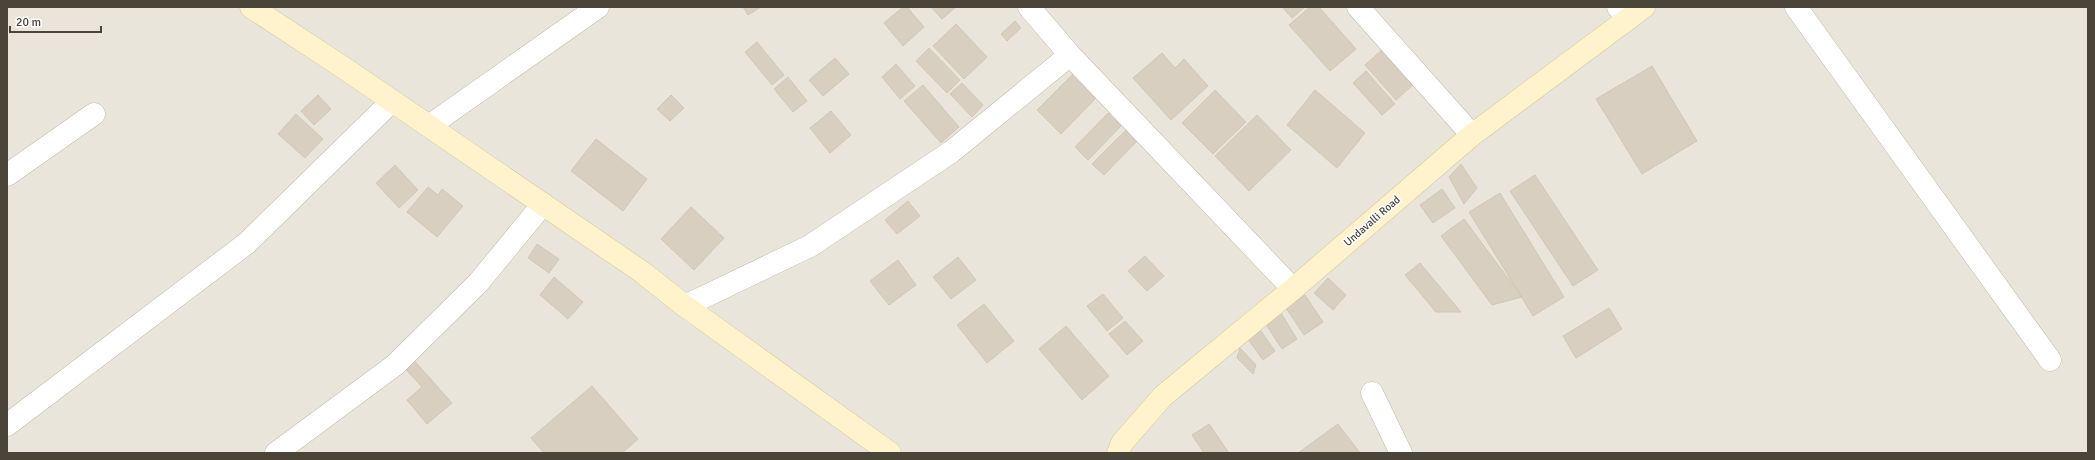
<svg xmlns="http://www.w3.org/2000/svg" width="2095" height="460" font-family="Signika,sans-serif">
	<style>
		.residential { fill: #eae5da }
		.building { fill: #d8cfc1; stroke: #d3c7b4 }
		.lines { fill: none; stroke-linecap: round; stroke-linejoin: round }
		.street-casing { stroke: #c2bbae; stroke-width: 23 }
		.secondary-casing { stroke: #d6c79b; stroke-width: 23 }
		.street { stroke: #fff; stroke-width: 22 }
		.secondary { stroke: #fff3cd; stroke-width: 22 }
		.labels { text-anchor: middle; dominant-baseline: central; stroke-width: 3; stroke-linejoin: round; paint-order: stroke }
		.street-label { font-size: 11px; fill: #4b4439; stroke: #fff }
	</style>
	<rect width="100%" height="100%" fill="#f6f3ec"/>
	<!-- residential -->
	<path class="residential" d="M7 7H2088V453H7Z"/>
	<!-- building -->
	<path class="building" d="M743 7H761L748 15Z
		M903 7H907L924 27 903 46 884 23Z
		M931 7H956L942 19Z
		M1282 7H1305L1292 18Z
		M1310 7H1319L1356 49 1330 71 1289 25Z
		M1015 21 1021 28 1007 41 1001 34Z
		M956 24 987 57 964 79 933 46Z
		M757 42 784 75 772 85 745 52Z
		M929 48 960 80 947 93 916 61Z
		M1383 49 1414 84 1396 100 1365 65Z
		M1162 53 1175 68 1184 59 1208 86 1171 120 1133 78Z
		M835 58 849 74 823 96 809 80Z
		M896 64 915 86 900 99 882 77Z
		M1652 66 1697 141 1642 174 1596 99Z
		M1366 71 1395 104 1382 115 1353 83Z
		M1073 74 1096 98 1061 134 1037 110Z
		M788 77 807 101 793 112 774 89Z
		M962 83 983 105 972 117 950 94Z
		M923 85 959 127 941 143 904 101Z
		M1215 90 1246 122 1213 154 1182 123Z
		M1315 90 1365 133 1337 168 1287 125Z
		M318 95 331 109 314 125 301 111Z
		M671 95 684 108 670 121 657 109Z
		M831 111 851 135 830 153 810 128Z
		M1108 113 1121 126 1088 160 1075 147Z
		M296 114 323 139 305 158 278 134Z
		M1257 115 1291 150 1249 191 1215 156Z
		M1127 129 1138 140 1104 175 1092 164Z
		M596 139 647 179 623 211 571 171Z
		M1461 164 1477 188 1464 204 1449 177Z
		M395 165 418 190 399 208 376 183Z
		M1535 175 1598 270 1573 286 1510 191Z
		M428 187 438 195 442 189 463 206 437 237 407 212Z
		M1442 189 1455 208 1433 223 1420 205Z
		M1500 193 1564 297 1533 316 1469 212Z
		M908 201 920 216 897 234 885 220Z
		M691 207 724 238 694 270 661 239Z
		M1464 219 1522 297 1492 305 1441 236Z
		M537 244 559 259 549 273 528 258Z
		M1145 256 1164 276 1147 291 1128 271Z
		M958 257 976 280 951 299 933 277Z
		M898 260 916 285 889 305 870 281Z
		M1420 263 1461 312H1436L1405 275Z
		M554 277 583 302 568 319 540 295Z
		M1328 278 1346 295 1333 310 1314 293Z
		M1103 294 1123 318 1107 331 1087 306Z
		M1305 295 1323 322 1304 335 1286 308Z
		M984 304 1014 341 987 363 957 325Z
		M1609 308 1622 329 1576 358 1563 336Z
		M1281 313 1297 339 1282 349 1265 323Z
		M1125 321 1143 341 1127 355 1109 334Z
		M1066 326 1109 376 1082 400 1039 349Z
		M1261 331 1275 351 1263 360 1248 339Z
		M1240 348 1256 365 1253 374 1237 358Z
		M411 357 452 403 427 424 407 400 422 387 402 365Z
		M592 386 638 439 622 453H544L531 438Z
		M1209 424 1229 453H1204L1192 435Z
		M1338 424 1360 453H1298Z"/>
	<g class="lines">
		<defs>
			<path id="street" d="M1029 7 1070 55 1293 289
				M1358 7 1472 135
				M1618 7 1628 19
				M1796 7 2050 360
				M429 126 598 7
				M7 175 94 114
				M685 306 810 246 951 152 1070 55
				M1372 393 1401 453
				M7 425 247 243 391 102
				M276 453 395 365 479 282 543 204"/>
			<path id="secondary" d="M251 7 344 68 642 272 685 306 890 453
				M1118 453 1122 443 1163 396 1293 289 1472 135 1644 7"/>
		</defs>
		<!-- street casing -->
		<use href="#street" class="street-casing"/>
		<!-- secondary casing -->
		<use href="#secondary" class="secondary-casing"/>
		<!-- street -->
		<use href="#street" class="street"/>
		<!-- secondary -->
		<use href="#secondary" class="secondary"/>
	</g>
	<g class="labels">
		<!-- street labels -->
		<g class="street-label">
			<text transform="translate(1372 221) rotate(-41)">Undavalli Road</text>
		</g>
	</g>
	<!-- border -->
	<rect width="2095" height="460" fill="none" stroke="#4b4439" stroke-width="16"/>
	<!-- scale -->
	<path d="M10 26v6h91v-6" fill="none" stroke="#4b4439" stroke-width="2"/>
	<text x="16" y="26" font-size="12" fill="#4b4439" stroke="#ffffff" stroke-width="3" paint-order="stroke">20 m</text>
</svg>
